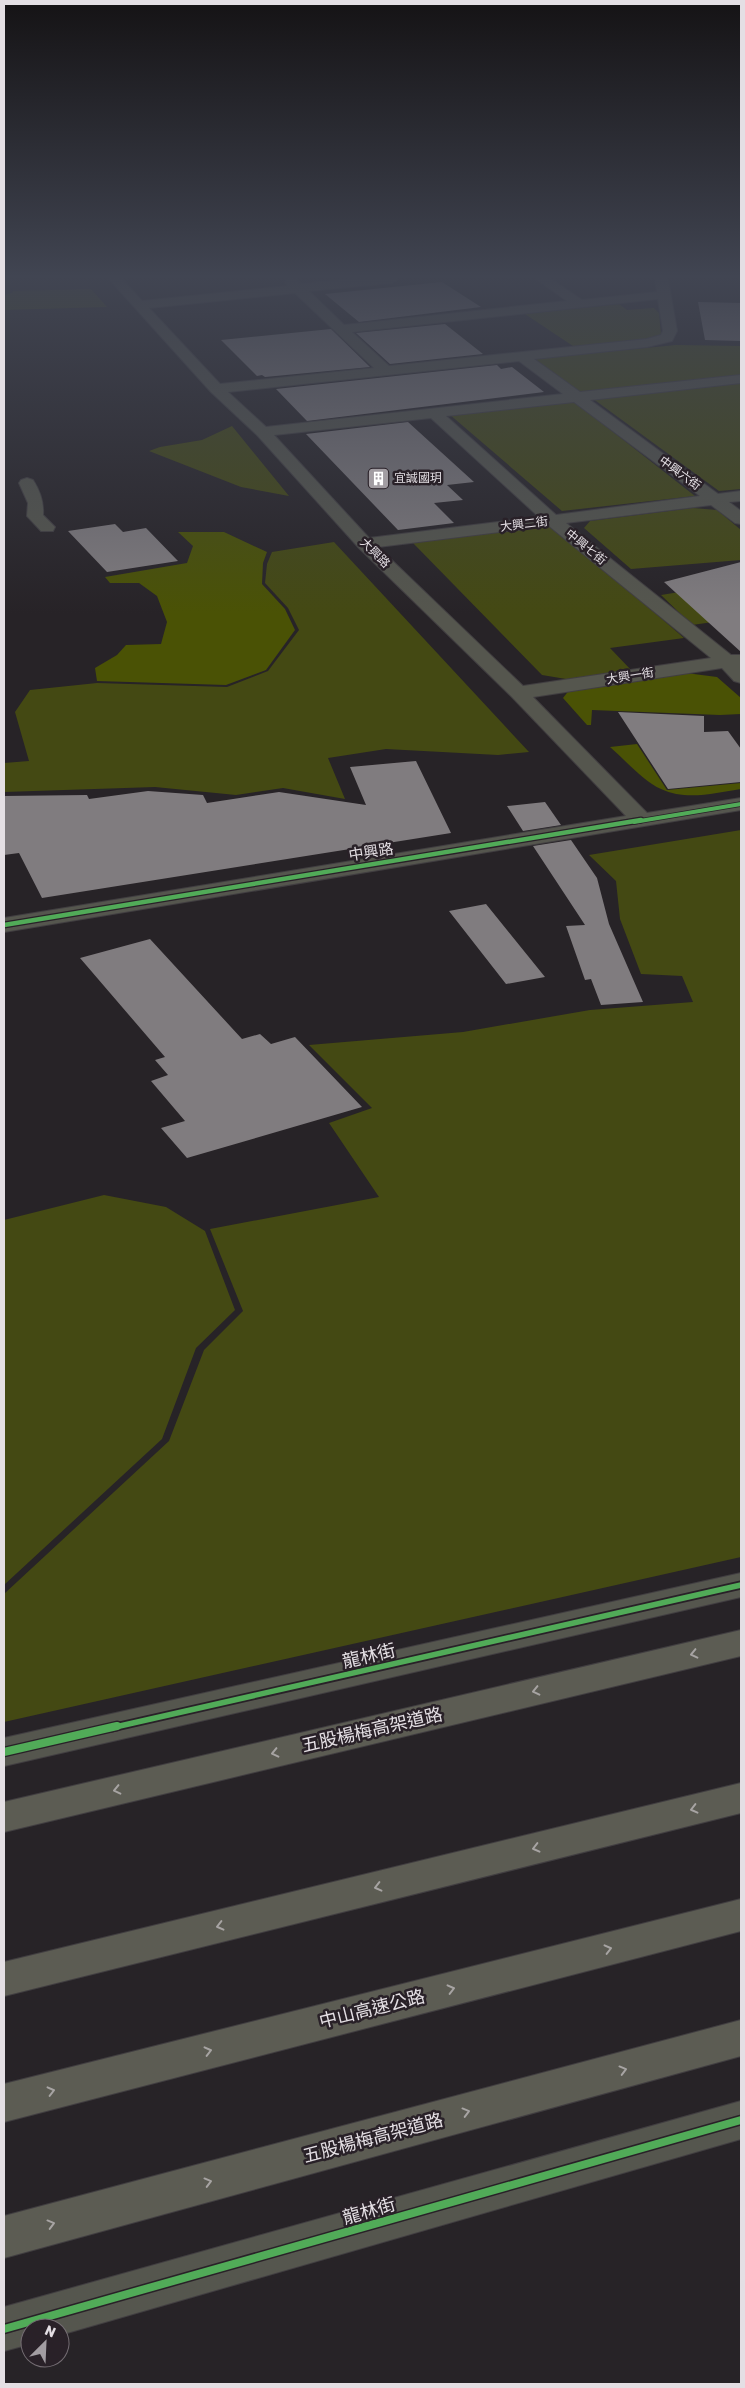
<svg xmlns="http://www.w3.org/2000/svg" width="745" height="2388" font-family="Rubik,'Noto Sans TC',sans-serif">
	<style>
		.green { fill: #444913 }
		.forest { fill: #4a5205 }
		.building { fill: #807c7f }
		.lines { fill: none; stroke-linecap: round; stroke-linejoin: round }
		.minor-casing { stroke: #413e41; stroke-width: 2 }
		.highway-casing { stroke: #413e41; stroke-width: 2 }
		.minor { fill: #55564e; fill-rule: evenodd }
		.highway { fill: #5c5c53; fill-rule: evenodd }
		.cycleway-far3-casing { stroke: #292128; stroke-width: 5.5 }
		.cycleway-far2-casing { stroke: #292128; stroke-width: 7 }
		.cycleway-far1-casing { stroke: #292128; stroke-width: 9 }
		.cycleway-casing { stroke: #292128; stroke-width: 11 }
		.cycleway-far3 { stroke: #51ab58; stroke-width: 4 }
		.cycleway-far2 { stroke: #51ab58; stroke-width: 4.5 }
		.cycleway-far1 { stroke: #51ab58; stroke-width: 5.5 }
		.cycleway { stroke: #51ab58; stroke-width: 8 }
		.oneway { stroke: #a7a4a3 }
		.labels { text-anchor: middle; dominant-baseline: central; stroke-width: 5; stroke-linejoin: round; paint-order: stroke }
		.far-street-label { font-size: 12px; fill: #e4dfe4; stroke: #292128 }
		.far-poi-label { font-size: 12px; fill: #e4dfe4; stroke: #292128; text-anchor: start }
		.street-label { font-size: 15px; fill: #e4dfe4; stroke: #292128 }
		.near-street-label { font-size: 18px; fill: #e4dfe4; stroke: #292128 }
	</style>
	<rect width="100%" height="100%" fill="#272327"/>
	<!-- green -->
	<path class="green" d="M91 289 107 307 4 310V295L12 293 13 291Z
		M619 304 627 310 654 308 659 313 661 334 653 339 576 348 525 314Z
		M676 345 741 346V376L581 393 533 359Z
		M741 382V489L719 491 592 398Z
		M571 399 695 496 562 511 449 414Z
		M232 426 289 496 241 487 149 451 160 447 202 440Z
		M693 508 717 510 741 530V560L631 569 584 528 590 521Z
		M552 524 684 638 610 648 632 671 572 680 542 675 413 543Z
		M334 542 529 752 498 755 386 749 328 758 345 799 283 788 236 795 155 787 4 792V763L29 761 15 712 30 690 97 683 227 687 268 671 299 630 288 608 265 583 267 564 272 552Z
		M741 582V618L692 625 661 595Z
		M741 830V1557L4 1722V1594L169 1441 204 1350 243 1311 210 1229 379 1197 329 1123 372 1108 309 1045 463 1032 590 1010 693 1002 682 976 641 974 620 919 616 881 589 855Z
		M104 1195 166 1207 205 1231 235 1310 196 1348 162 1439 4 1585V1220Z"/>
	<!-- forest -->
	<path class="forest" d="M178 532H224L267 552 263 563 262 584 285 609 295 630 266 670 226 685 97 681 95 668 117 655 126 645 161 644 167 622 157 596 139 583H110L105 577 187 563 193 546Z
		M686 673 717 677 741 698V714L720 715 592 710 591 725H587L563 698 570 689Z
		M637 744 667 790 741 783V789C715 793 686 801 661 789 644 782 624 759 610 747Z"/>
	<!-- building -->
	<path class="building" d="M442 282 481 307 359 322 325 294Z
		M698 302 741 303V341L705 340Z
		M445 324 483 354 390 364 356 333Z
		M331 329 370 367 265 377 262 375 257 376 221 340Z
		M497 365 501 369 512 367 544 392 307 421 276 389Z
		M408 422 474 482 447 485 463 500 434 503 454 523 398 530 306 434Z
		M115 524 123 532 146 528 178 561 107 572 68 531Z
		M741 562V652L664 582Z
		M618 712 704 716V732L728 731 741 749V782L668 789Z
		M416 761 451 833 42 898 19 853 4 855V796L87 795 89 799 148 791 203 795 207 803 279 792 366 805 350 767Z
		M545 802 561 825 523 831 507 806Z
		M571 840 597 878 609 924 643 1002 601 1005 591 979 585 980 566 926 585 925 533 846Z
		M486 904 545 977 506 984 449 911Z
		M150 939 242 1039 260 1034 271 1044 295 1037 362 1107 187 1158 161 1128 185 1121 151 1081 168 1075 155 1060 165 1057 80 958Z"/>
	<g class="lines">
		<defs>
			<path id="minor" d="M109 279H122L142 301 288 286 285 282 286 279H296L301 284 350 279H398L392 283 309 291 344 325 567 301 536 279H551L582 300 657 292 655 279H668L677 331 672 341 647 347 534 359 580 392 741 375V383L590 400 718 494 741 491V501L729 502 741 511V524L735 523 711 505 566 523 731 655H741V683L734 681 722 668 533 697 647 813 741 798V810L4 932V918L626 816 512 697 359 548 257 435 211 392ZM295 293 374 368 220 384 149 308ZM658 299 663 331 661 335 647 339 389 366 352 332ZM519 361 563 394 266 427 228 392ZM574 402 700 496 556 515 446 416ZM431 418 539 517 369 538 274 435ZM549 526 711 658 523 686 378 547Z
				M27 478 33 480C40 491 44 502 43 515L55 527 53 531H41L27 516 28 503 19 483 21 480Z
				M741 1573V1597L4 1766V1738Z
				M741 2101V2139L60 2335V2328H30V2344L4 2351V2307Z"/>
			<path id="highway" d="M741 1630V1656L4 1832V1802Z
				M741 1783V1813L4 1996V1962Z
				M741 1899V1931L4 2122V2084Z
				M741 2020V2056L4 2258V2216Z"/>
		</defs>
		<!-- minor casing -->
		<use href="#minor" class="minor-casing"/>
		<!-- highway casing -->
		<use href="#highway" class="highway-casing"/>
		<!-- minor -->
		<use href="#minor" class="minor"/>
		<!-- highway -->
		<use href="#highway" class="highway"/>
		<defs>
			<path id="cycleway-far3" d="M634 822 741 804"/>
			<path id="cycleway-far2" d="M4 925 641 820"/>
			<path id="cycleway-far1" d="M111 1728 741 1585"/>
			<path id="cycleway" d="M4 1752 117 1726
				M4 2329 741 2120"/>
		</defs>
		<!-- cycleway-far3 casing -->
		<use href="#cycleway-far3" class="cycleway-far3-casing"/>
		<!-- cycleway-far2 casing -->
		<use href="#cycleway-far2" class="cycleway-far2-casing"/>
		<!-- cycleway-far1 casing -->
		<use href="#cycleway-far1" class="cycleway-far1-casing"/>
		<!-- cycleway casing -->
		<use href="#cycleway" class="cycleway-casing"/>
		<!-- cycleway-far3 -->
		<use href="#cycleway-far3" class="cycleway-far3"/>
		<!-- cycleway-far2 -->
		<use href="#cycleway-far2" class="cycleway-far2"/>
		<!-- cycleway-far1 -->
		<use href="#cycleway-far1" class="cycleway-far1"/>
		<!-- cycleway -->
		<use href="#cycleway" class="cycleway"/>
	</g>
	<!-- one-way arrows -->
	<defs><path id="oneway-chevron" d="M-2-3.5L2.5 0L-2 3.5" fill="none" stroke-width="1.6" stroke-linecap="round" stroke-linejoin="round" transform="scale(1.25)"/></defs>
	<g class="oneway">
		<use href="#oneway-chevron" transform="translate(694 1654) rotate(167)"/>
		<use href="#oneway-chevron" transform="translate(536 1691) rotate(167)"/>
		<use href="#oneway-chevron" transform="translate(275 1753) rotate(167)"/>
		<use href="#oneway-chevron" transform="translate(117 1790) rotate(167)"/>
		<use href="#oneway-chevron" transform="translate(694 1809) rotate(166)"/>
		<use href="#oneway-chevron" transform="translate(536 1848) rotate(166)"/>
		<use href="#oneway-chevron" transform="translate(378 1887) rotate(166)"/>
		<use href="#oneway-chevron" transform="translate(220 1926) rotate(166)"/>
		<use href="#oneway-chevron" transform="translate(608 1949) rotate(-14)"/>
		<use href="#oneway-chevron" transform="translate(451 1989) rotate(-14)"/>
		<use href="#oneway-chevron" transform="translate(208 2051) rotate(-14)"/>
		<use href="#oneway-chevron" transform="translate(623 2070) rotate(-15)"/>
		<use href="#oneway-chevron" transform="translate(51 2091) rotate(-14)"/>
		<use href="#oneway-chevron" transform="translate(466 2112) rotate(-15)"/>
		<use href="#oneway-chevron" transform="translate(208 2182) rotate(-15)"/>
		<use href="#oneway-chevron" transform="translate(51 2224) rotate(-15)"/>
	</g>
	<!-- sky -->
	<linearGradient id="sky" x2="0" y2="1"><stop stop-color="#151315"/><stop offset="0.45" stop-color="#414552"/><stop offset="1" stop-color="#414552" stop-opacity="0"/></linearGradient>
	<rect width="745" height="614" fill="url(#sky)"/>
	<!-- icons -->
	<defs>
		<symbol id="building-square" viewBox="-11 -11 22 22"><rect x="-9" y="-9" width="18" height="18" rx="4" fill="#a29da2" stroke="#292128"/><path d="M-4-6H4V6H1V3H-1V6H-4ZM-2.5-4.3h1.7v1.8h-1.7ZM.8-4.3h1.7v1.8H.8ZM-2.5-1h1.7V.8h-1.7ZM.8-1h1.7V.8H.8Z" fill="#fff"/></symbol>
	</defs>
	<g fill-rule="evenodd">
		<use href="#building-square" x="366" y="466" width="25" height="25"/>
	</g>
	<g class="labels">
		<!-- far-street labels -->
		<g class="far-street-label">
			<text transform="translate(680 473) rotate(36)">中興六街</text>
			<text transform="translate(524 524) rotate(-7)">大興二街</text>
			<text transform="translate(586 547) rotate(39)">中興七街</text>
			<text transform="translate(375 553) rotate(45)">大興路</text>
			<text transform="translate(630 676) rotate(-9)">大興一街</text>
		</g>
		<!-- far-poi labels -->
		<g class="far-poi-label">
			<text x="394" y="478">宜誠國玥</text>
		</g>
		<!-- street labels -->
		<g class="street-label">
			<text transform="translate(371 852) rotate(-9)">中興路</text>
		</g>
		<!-- near-street labels -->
		<g class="near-street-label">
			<text transform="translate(369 1656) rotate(-13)">龍林街</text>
			<text transform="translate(372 1730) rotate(-13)">五股楊梅高架道路</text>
			<text transform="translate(372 2009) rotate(-14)">中山高速公路</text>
			<text transform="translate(373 2138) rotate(-15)">五股楊梅高架道路</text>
			<text transform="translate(369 2211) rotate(-16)">龍林街</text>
		</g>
	</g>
	<!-- border -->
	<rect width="745" height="2388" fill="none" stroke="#e4dfe4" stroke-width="10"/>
	<!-- north arrow -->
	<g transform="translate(45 2343) rotate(24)"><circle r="24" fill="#292128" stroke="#746d73"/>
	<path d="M0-4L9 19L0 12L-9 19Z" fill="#a29da2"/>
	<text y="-8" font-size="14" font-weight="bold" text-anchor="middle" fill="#e4dfe4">N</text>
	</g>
</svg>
